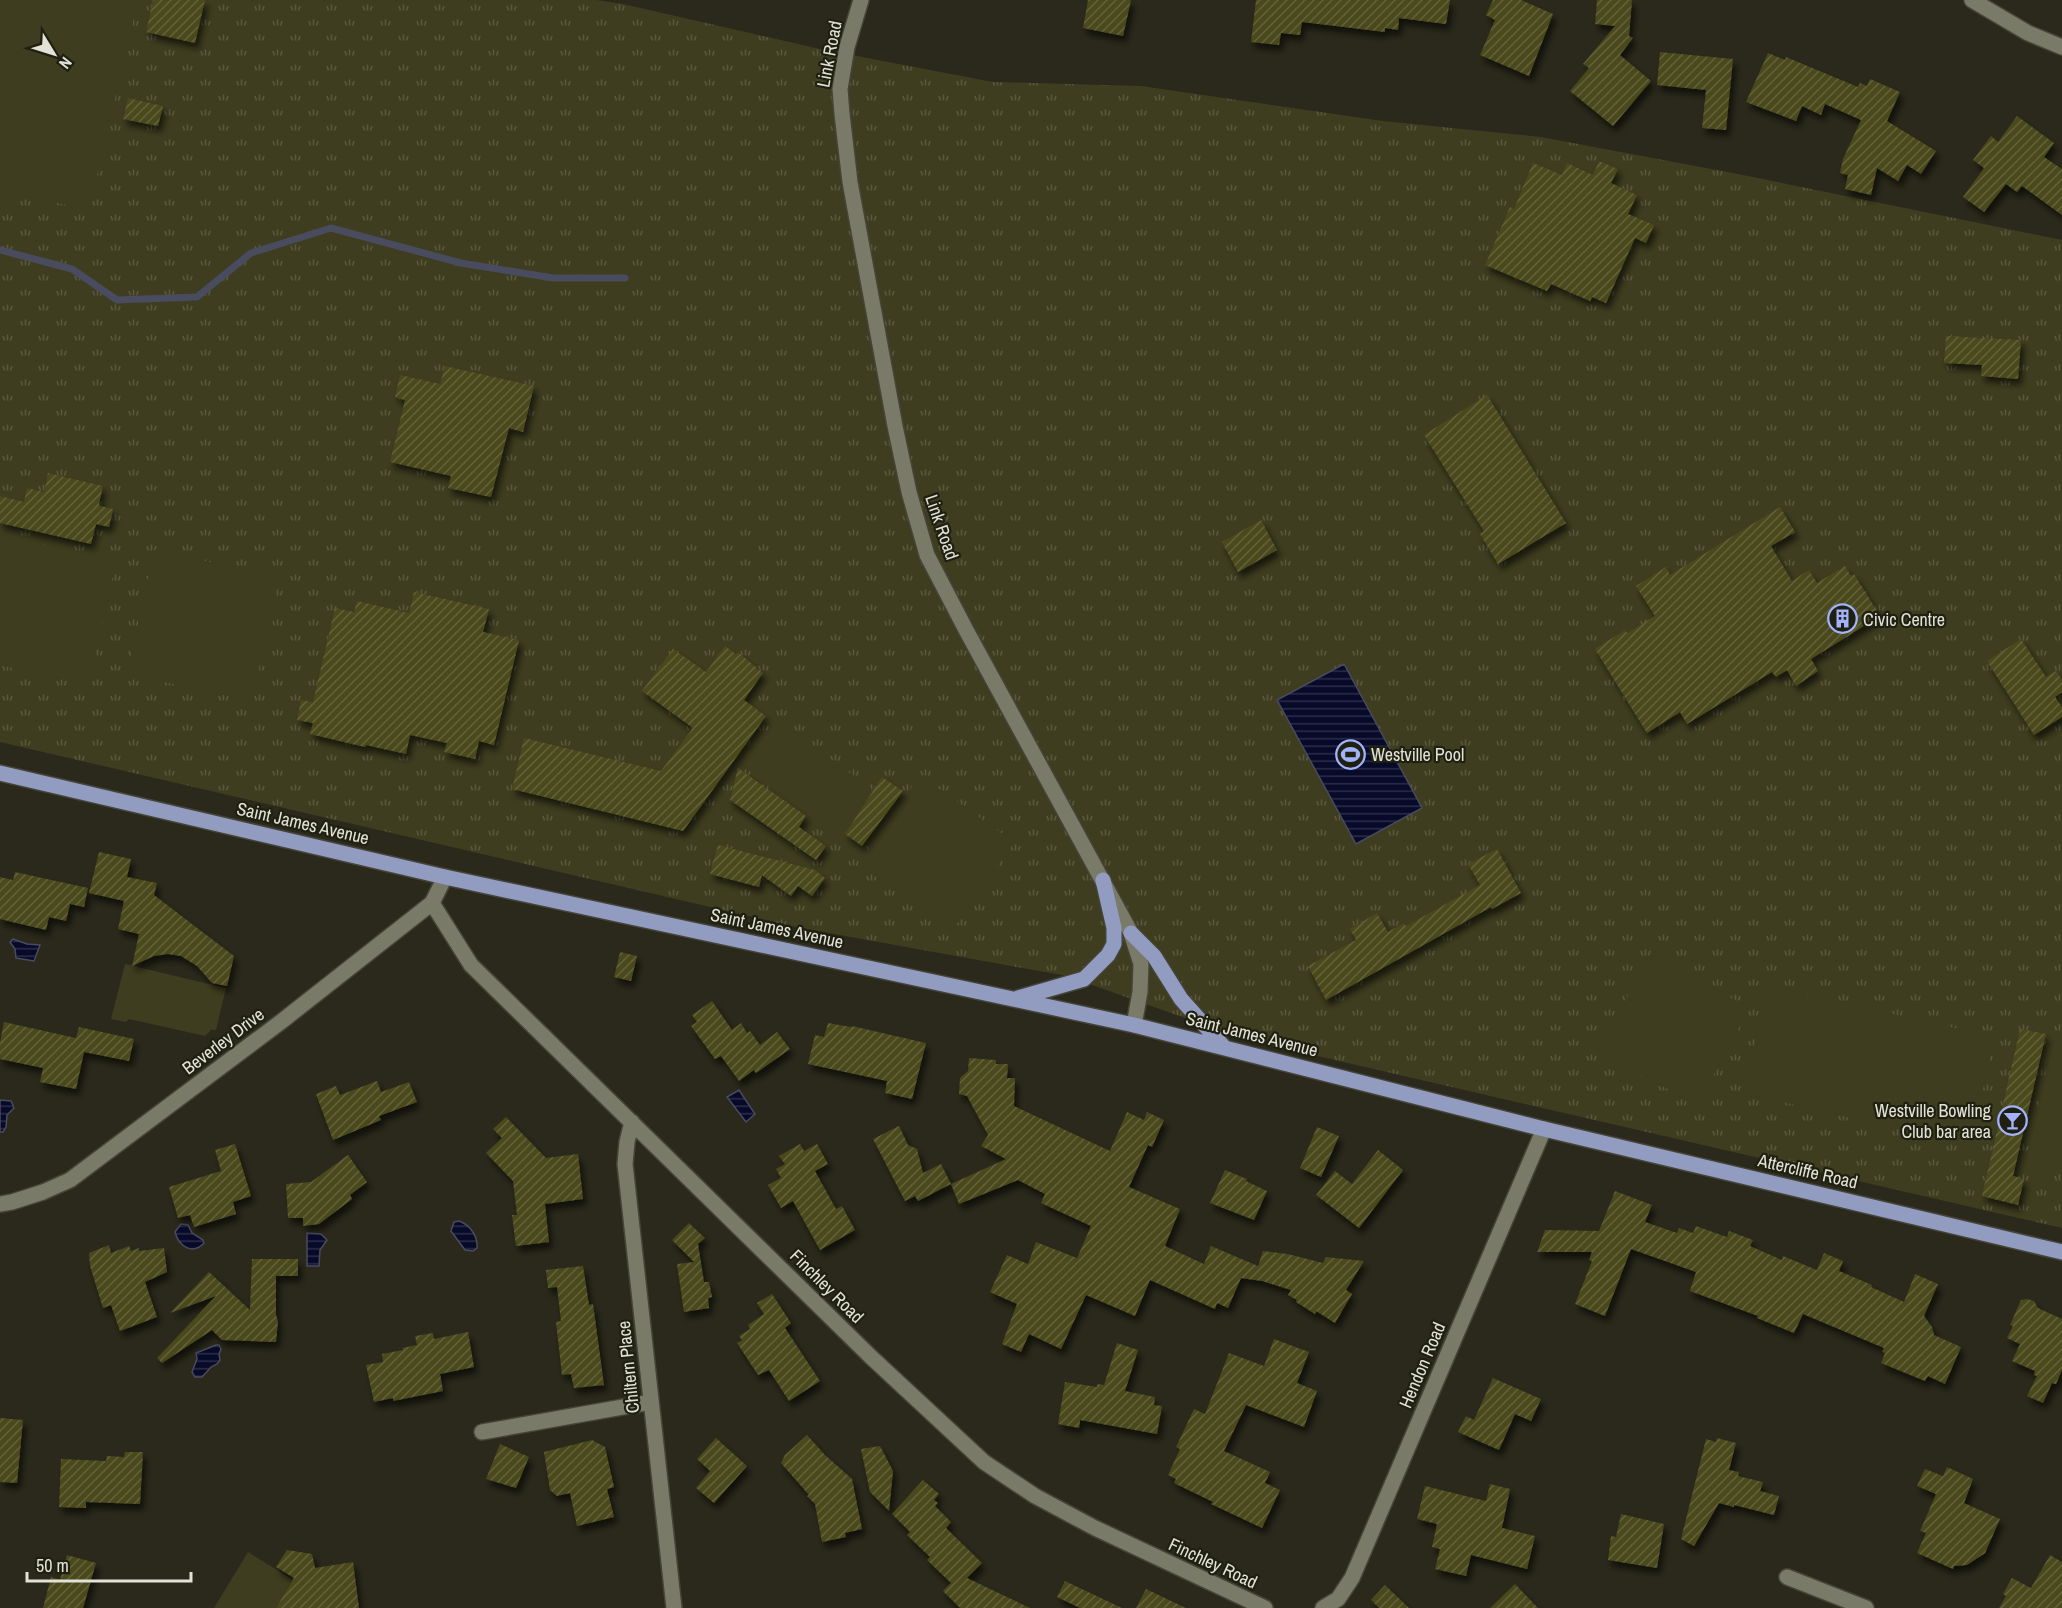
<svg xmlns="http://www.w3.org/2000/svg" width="2062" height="1608" font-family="'Archivo Narrow',sans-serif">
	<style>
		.grass { fill: url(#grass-tufts) }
		.garden { fill: #3e3d1f }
		.water { fill: url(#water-rules); stroke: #494b5e; stroke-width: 1.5 }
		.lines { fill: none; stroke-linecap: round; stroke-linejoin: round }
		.stream { stroke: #494b5e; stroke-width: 7 }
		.building { fill: url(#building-hatch); filter: url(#shadow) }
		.minor-casing { stroke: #454438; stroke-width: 18 }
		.major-casing { stroke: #454438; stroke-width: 18 }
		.minor { stroke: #7a7a69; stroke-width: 15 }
		.major { stroke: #929cc1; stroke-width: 15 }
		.labels { text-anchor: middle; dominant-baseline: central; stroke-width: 4.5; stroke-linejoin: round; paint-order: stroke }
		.street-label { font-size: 18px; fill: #e2e2d9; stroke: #202011 }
		.poi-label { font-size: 18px; fill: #e2e2d9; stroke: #202011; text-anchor: start }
	</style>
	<defs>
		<pattern id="grass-tufts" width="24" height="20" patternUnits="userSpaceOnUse" patternTransform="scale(1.5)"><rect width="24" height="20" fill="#3e3d1f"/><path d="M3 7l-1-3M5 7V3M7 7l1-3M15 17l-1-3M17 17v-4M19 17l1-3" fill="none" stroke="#5a593f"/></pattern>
		<pattern id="water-rules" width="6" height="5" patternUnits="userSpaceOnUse" patternTransform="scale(1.5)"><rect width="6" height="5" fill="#080a2a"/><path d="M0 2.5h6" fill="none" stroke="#2c2d48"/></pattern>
		<pattern id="building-hatch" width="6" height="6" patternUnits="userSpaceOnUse" patternTransform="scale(1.5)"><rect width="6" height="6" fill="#4a481b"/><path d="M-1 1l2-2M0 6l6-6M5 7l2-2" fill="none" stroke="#64623c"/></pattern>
		<filter id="shadow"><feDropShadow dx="3.5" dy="6" stdDeviation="3" flood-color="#0009"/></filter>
	</defs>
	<rect width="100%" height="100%" fill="#2a291b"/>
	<!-- grass -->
	<path class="grass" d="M0 0H596L623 4 820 49 993 82 1141 86 1383 121 1541 137 1738 174 2062 240V1228L1244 1039 1067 976 796 927 0 742Z"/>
	<!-- garden -->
	<path class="garden" d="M0 0H138L89 210 0 190Z
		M0 535 116 561 88 685 0 665Z
		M154 550 279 577 252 701 127 674Z
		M776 719 872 789 838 835 742 765Z
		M920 775 1014 842 952 931 858 864Z
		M1650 954 1750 1008 1697 1105 1598 1051Z
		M125 964 226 988 216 1030H211L205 1036 129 1019 126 1022 111 1019Z
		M1768 986 1995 1037 1970 1145 1743 1093Z
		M2053 1040 2062 1042V1171L2025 1163Z
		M248 1552 293 1580 276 1608H214Z"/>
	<!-- water -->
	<path class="water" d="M1344 664 1422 808 1356 844 1277 700Z
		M13 939 27 944 40 945 34 961 16 958 15 949 10 942Z
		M739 1090 755 1114 746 1122 727 1097Z
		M0 1100 11 1101 14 1108 7 1115 6 1127 3 1132H0Z
		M459 1221C470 1225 478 1236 477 1248L473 1251 465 1250 451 1231 454 1222Z
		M181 1224 188 1225 192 1233 203 1240 204 1243C193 1255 179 1247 175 1232Z
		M307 1233 321 1234 327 1240 320 1250 319 1266H307Z
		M216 1345H219L221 1349 219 1354 220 1360 217 1364 211 1367 202 1377H195L192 1372 197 1359 196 1353Z"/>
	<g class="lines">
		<!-- stream -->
		<path class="stream" d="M0 250 72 269 117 300 197 297 251 253 331 228 461 263 553 278H625"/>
	</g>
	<!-- building -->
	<path class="building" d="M153 0H205L195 43 146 32Z
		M1088 0H1131L1123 36 1083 28Z
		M1256 0H1450L1446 24 1399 18 1398 30 1385 28V32L1302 22 1300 35 1281 33 1279 45 1251 42Z
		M1493 0H1521L1553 14 1529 76 1480 55 1495 20 1486 15Z
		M1597 0H1632L1629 36 1633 38 1620 55 1651 81 1613 126 1570 91 1589 68 1583 64 1615 26 1595 24Z
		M1660 52 1733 59 1726 130 1702 128 1706 90 1657 85Z
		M1768 53 1785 60 1786 57 1858 87 1860 83 1867 86 1870 79 1900 92 1887 121 1936 151 1921 174 1907 165 1898 181 1877 168 1871 195 1845 189 1848 175 1840 173 1843 159 1861 120 1825 104 1821 115 1802 106 1796 121 1746 102Z
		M128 98 163 106 158 126 123 119Z
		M2017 116 2054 143 2044 157 2062 169V215L2022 186 2017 192 2006 184 1984 212 1963 197 1984 168 1973 160 1991 136 1998 142Z
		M1599 161 1618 169 1611 183 1637 195 1628 214 1654 225 1646 243 1635 238 1606 303 1592 297 1590 301 1551 284 1547 291 1485 265 1510 207 1514 209 1533 163 1562 175 1567 163 1593 175Z
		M1946 336 2021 340 2018 379 1981 376 1982 365 1944 363Z
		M445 366 534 386 523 432 509 428 491 497 448 488 451 476 390 462 405 400 395 397 400 375 440 384Z
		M1487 395 1566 523 1498 564 1480 534 1484 531 1424 435Z
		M48 473 103 486 99 504 100 506 113 509 109 527 96 524 91 544 0 523V496L24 502 27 488 44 492Z
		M1780 507 1795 532 1771 546 1792 581 1809 570 1817 583 1845 566 1851 576 1854 574 1880 616 1811 659 1818 671 1796 686 1787 670 1776 677 1772 672 1687 724 1680 712 1647 733 1595 649 1625 630 1627 633 1655 616 1636 586 1666 567 1670 575Z
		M1261 520 1277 550 1238 572 1222 542Z
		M414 592 489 609 483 632 519 640 494 745 479 741 475 759 444 752 447 743 410 735 406 754 366 745 365 747 310 734 313 723 297 720 301 700 313 702 335 608 354 612 357 601 409 613Z
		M2021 639 2046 677 2056 671 2062 680V692L2055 697 2062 707V717L2034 735 1987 661Z
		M725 646 736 654 738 652 763 673 744 700 766 716 683 831 512 789 524 738 661 771 693 728 642 691 673 649 706 672Z
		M738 768 806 816 799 827 826 846 816 860 730 800Z
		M882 777 903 791 862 846 845 834Z
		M718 845 815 870 825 878 812 896 798 886 791 896 762 875 759 887 710 874Z
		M1497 849 1521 893 1492 909 1491 907 1326 1000 1308 966 1356 940 1350 929 1377 913 1388 932 1404 923 1406 926 1480 885 1468 864Z
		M99 852 131 859 127 877 157 883 154 895 234 956 227 986 212 983 197 966 181 956 168 954 154 956 132 966 139 934 118 929 124 901 89 893Z
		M15 872 88 888 84 907 70 904 66 921 49 917 46 930 0 919V877L13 880Z
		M620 952 637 956 631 981 614 977Z
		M712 1001 732 1030 741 1023 747 1033 750 1031 760 1045 777 1032 790 1049 756 1073 754 1070 739 1081 721 1056 715 1059 691 1026 697 1022 692 1015Z
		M4 1022 76 1038 79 1027 134 1039 129 1061 84 1052 76 1089 40 1082 43 1068 0 1059V1042Z
		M828 1023 851 1027 852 1026 926 1043 912 1099 885 1093 887 1081 808 1064 815 1035 824 1037Z
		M2020 1029 2046 1034 2013 1176 2024 1179 2018 1205 1982 1196Z
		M969 1058 996 1060V1064H1008L1007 1078H1015L1014 1106 1110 1151 1127 1112 1144 1120 1147 1112 1164 1120 1152 1147 1148 1145 1129 1187 1180 1209 1165 1246 1204 1264 1211 1246 1258 1266 1263 1251 1288 1254 1323 1263 1326 1257 1364 1261 1346 1290 1352 1294 1335 1323 1316 1311 1315 1314 1296 1302 1297 1300 1288 1295 1291 1290 1262 1281 1241 1278 1228 1308 1217 1303 1215 1309 1150 1280 1135 1316 1086 1295 1061 1349 1029 1334 1021 1352 1002 1344 1017 1304 990 1292 1007 1255 1028 1264 1036 1242 1077 1258 1091 1226 1041 1203 1045 1194 1018 1180 959 1204 951 1184 1006 1159 981 1146 988 1135 967 1096 959 1094 960 1078 968 1071Z
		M377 1081 381 1092 409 1082 417 1102 379 1116 381 1120 333 1140 316 1094 336 1086 340 1095Z
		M506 1117 546 1158 578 1154 583 1199 545 1204 549 1242 516 1246 512 1215H517L513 1181 486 1153 502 1138 493 1129Z
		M899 1126 908 1145 917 1149 923 1173 941 1164 951 1184 918 1201 915 1196 905 1201 873 1139Z
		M1317 1127 1339 1136 1321 1177 1300 1168Z
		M235 1144 251 1196 233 1202 236 1214 194 1227 190 1215 178 1218 169 1187 221 1171 215 1150Z
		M800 1144 804 1151 817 1144 828 1164 815 1171 836 1209 842 1206 855 1230 820 1250 793 1201 781 1208 768 1185 781 1178 776 1169 785 1164 779 1156Z
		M1378 1150 1403 1170 1359 1228 1316 1195 1335 1171 1352 1184Z
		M348 1155 367 1182 350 1195 352 1199 319 1224 303 1226V1218H288L286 1184 311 1182Z
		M1225 1170 1247 1179 1246 1181 1267 1191 1254 1220 1210 1203Z
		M1615 1191 1652 1205 1645 1222 1677 1233 1679 1228 1693 1233 1696 1226 1727 1237 1729 1231 1753 1240 1750 1246 1782 1260 1783 1256 1817 1270 1824 1253 1843 1261 1839 1271 1872 1285 1871 1287 1904 1302 1915 1274 1938 1284 1924 1316 1932 1327 1934 1335 1961 1347 1945 1384 1928 1376 1925 1381 1881 1363 1885 1353 1882 1352 1884 1348 1803 1314 1794 1333 1757 1318 1758 1316 1690 1291 1696 1272 1631 1249 1605 1316 1575 1304 1592 1261 1589 1260 1592 1252H1537L1545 1230 1599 1231Z
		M689 1223 705 1238 698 1244 704 1282H709L712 1297 708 1298 709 1308 684 1312 677 1264 694 1262 672 1240Z
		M109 1245 111 1253 129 1246 131 1251 139 1248V1251L164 1248 167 1272 145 1282 157 1317 120 1331 111 1305 103 1308 90 1266 89 1253Z
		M252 1259H298V1276H276V1315L278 1321 276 1342 222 1340 212 1330 162 1363 157 1358 216 1296 170 1313 209 1272 250 1310Z
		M583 1266 589 1305 593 1304 604 1385 574 1388 571 1374 562 1375 556 1322 561 1321 557 1287 548 1288 546 1270Z
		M772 1294 791 1323 785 1328 820 1381 789 1401 769 1370 758 1375 737 1343 742 1340 739 1336 750 1329 748 1325 764 1314 757 1303Z
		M2027 1299 2034 1301 2038 1308 2062 1319V1370L2056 1384 2052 1383 2043 1403 2027 1396 2037 1376 2034 1375 2035 1371 2012 1361 2020 1344 2007 1338 2013 1326 2010 1325 2021 1300Z
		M468 1332 474 1367 440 1374 443 1391 393 1401V1398L374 1402 366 1365 383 1362 382 1354 403 1350 402 1348 417 1345 415 1336 433 1333 434 1339Z
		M1274 1339 1309 1352 1297 1383 1317 1391 1304 1427 1246 1405 1224 1451 1270 1472 1265 1483 1280 1490 1262 1528 1211 1504 1213 1502 1174 1483 1176 1479 1168 1475 1180 1449 1176 1447 1194 1409 1205 1414 1229 1353 1264 1366Z
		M1117 1343 1138 1350 1125 1391 1155 1397 1154 1405 1162 1406 1157 1434 1080 1420 1079 1428 1058 1424 1065 1382 1097 1387V1384L1104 1385Z
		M1493 1378 1541 1399 1531 1421 1515 1414 1499 1450 1458 1432 1466 1416 1474 1420Z
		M0 1418 23 1420 17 1483 0 1482Z
		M807 1435 825 1455 852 1479 862 1529 845 1533 846 1537 822 1542 815 1504 807 1496 809 1495 781 1463 785 1455Z
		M716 1438 747 1466 714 1503 696 1488 710 1471 697 1459Z
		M1717 1438 1736 1443 1729 1470 1739 1472 1738 1476 1763 1482 1760 1491 1779 1496 1774 1515 1734 1505V1507L1719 1503 1694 1546 1681 1539 1706 1439 1716 1442Z
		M592 1440 605 1447 614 1487 607 1489 614 1517 577 1526 570 1493 557 1496 550 1490 544 1452Z
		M500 1444 529 1457 516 1488 486 1479Z
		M880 1446 893 1471 889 1511 870 1492 861 1449Z
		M125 1452H143L140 1504 86 1502V1508L59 1507 61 1459 106 1461 107 1456 124 1457Z
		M1947 1467 1973 1479 1964 1503 2000 1519 1985 1553 1967 1565 1954 1566 1953 1569 1917 1553 1926 1533 1920 1531 1936 1494 1917 1486 1925 1469 1943 1476Z
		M923 1480 939 1494 934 1500 938 1503 935 1506 951 1522 946 1528 982 1563 967 1578 1030 1608H960L943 1591 951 1583 927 1560 930 1557 907 1535 910 1532 892 1514Z
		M1490 1484 1510 1489 1502 1528 1535 1536 1527 1569 1471 1555 1466 1576 1435 1569 1440 1549 1432 1547 1437 1524 1417 1519 1425 1486 1486 1501Z
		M1621 1514 1664 1524 1657 1568 1608 1560 1611 1536 1616 1537Z
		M287 1550 312 1554 315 1568 353 1562 359 1608H276L294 1578 276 1567Z
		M67 1555 96 1563 83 1608H43L51 1577 60 1580Z
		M2050 1555 2062 1562V1608H1999L2006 1596 2003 1594 2012 1578 2031 1588Z
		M1065 1581 1122 1608H1080L1057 1597Z
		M1515 1584 1538 1608H1490Z
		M1385 1585 1409 1608H1379L1371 1600Z
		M1146 1589 1186 1608H1136Z"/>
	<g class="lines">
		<defs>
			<path id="minor" d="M861 0 847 47 840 89 842 114 850 182 895 426 909 492 927 555 966 630 1131 933 1141 964 1140 992 1134 1025
				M1972 0 2028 33 2062 47
				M432 903 471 965 871 1357 984 1462 1035 1496 1095 1528 1265 1608
				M632 1122 627 1142 625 1164 674 1608
				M0 1204 12 1202 43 1192 70 1180 282 1021 432 903 445 877
				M482 1432 651 1402
				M1787 1577 1866 1608
				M1323 1608 1338 1599 1352 1578 1544 1129"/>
			<path id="major" d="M0 773 445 877 1134 1025 1544 1129 2062 1252
				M1131 933 1154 956 1181 999 1223 1046
				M1018 998 1084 979 1108 955 1114 944V928L1103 880"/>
		</defs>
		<!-- minor casing -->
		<use href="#minor" class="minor-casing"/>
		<!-- major casing -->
		<use href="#major" class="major-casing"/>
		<!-- minor -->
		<use href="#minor" class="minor"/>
		<!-- major -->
		<use href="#major" class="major"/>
	</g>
	<!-- icons -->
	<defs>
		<symbol id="building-ring" viewBox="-11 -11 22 22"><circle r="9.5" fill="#202011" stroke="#a2b2fd" stroke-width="1.5"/><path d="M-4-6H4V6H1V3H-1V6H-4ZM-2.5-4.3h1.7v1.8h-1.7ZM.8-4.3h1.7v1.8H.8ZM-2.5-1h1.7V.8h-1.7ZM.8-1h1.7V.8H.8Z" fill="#a2b2fd"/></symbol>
		<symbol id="stadium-ring" viewBox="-11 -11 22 22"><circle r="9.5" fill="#202011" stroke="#a2b2fd" stroke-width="1.5"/><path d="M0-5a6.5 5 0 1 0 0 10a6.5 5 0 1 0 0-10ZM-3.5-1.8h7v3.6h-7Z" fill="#a2b2fd"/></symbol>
		<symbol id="bar-ring" viewBox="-11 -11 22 22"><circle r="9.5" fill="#202011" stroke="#a2b2fd" stroke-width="1.5"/><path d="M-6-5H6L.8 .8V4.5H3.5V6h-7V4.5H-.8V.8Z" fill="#a2b2fd"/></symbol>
	</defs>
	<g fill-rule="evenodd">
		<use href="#building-ring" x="1826" y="602" width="33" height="33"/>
		<use href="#stadium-ring" x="1334" y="738" width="33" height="33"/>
		<use href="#bar-ring" x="1996" y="1104" width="33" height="33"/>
	</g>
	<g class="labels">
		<!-- street labels -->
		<g class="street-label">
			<text transform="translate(829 54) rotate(-79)">Link Road</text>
			<text transform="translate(942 527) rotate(71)">Link Road</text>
			<text transform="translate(303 823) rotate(13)">Saint James Avenue</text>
			<text transform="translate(777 928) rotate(12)">Saint James Avenue</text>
			<text transform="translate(1252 1034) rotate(14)">Saint James Avenue</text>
			<text transform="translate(223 1041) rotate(-37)">Beverley Drive</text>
			<text transform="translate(1808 1171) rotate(13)">Attercliffe Road</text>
			<text transform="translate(827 1286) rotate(45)">Finchley Road</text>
			<text transform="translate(1422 1365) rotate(-67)">Hendon Road</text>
			<text transform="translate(628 1367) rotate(-96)">Chiltern Place</text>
			<text transform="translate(1213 1563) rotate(25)">Finchley Road</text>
		</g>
		<!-- poi labels -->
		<g class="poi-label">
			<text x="1863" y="619">Civic Centre</text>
			<text x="1371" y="754">Westville Pool</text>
			<text x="1991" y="1110" text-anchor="end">Westville Bowling<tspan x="1991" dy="21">Club bar area</tspan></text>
		</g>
	</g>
	<!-- north arrow -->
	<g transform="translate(54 54) rotate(128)" stroke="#202011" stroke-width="4.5" paint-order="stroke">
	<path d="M0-4.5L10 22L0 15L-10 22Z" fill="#e2e2d9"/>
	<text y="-9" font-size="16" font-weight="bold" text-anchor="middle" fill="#e2e2d9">N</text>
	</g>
	<!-- scale -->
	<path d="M27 1572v9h164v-9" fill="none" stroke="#e2e2d9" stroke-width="3"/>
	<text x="36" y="1572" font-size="18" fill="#e2e2d9" stroke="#202011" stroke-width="4.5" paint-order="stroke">50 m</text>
</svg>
